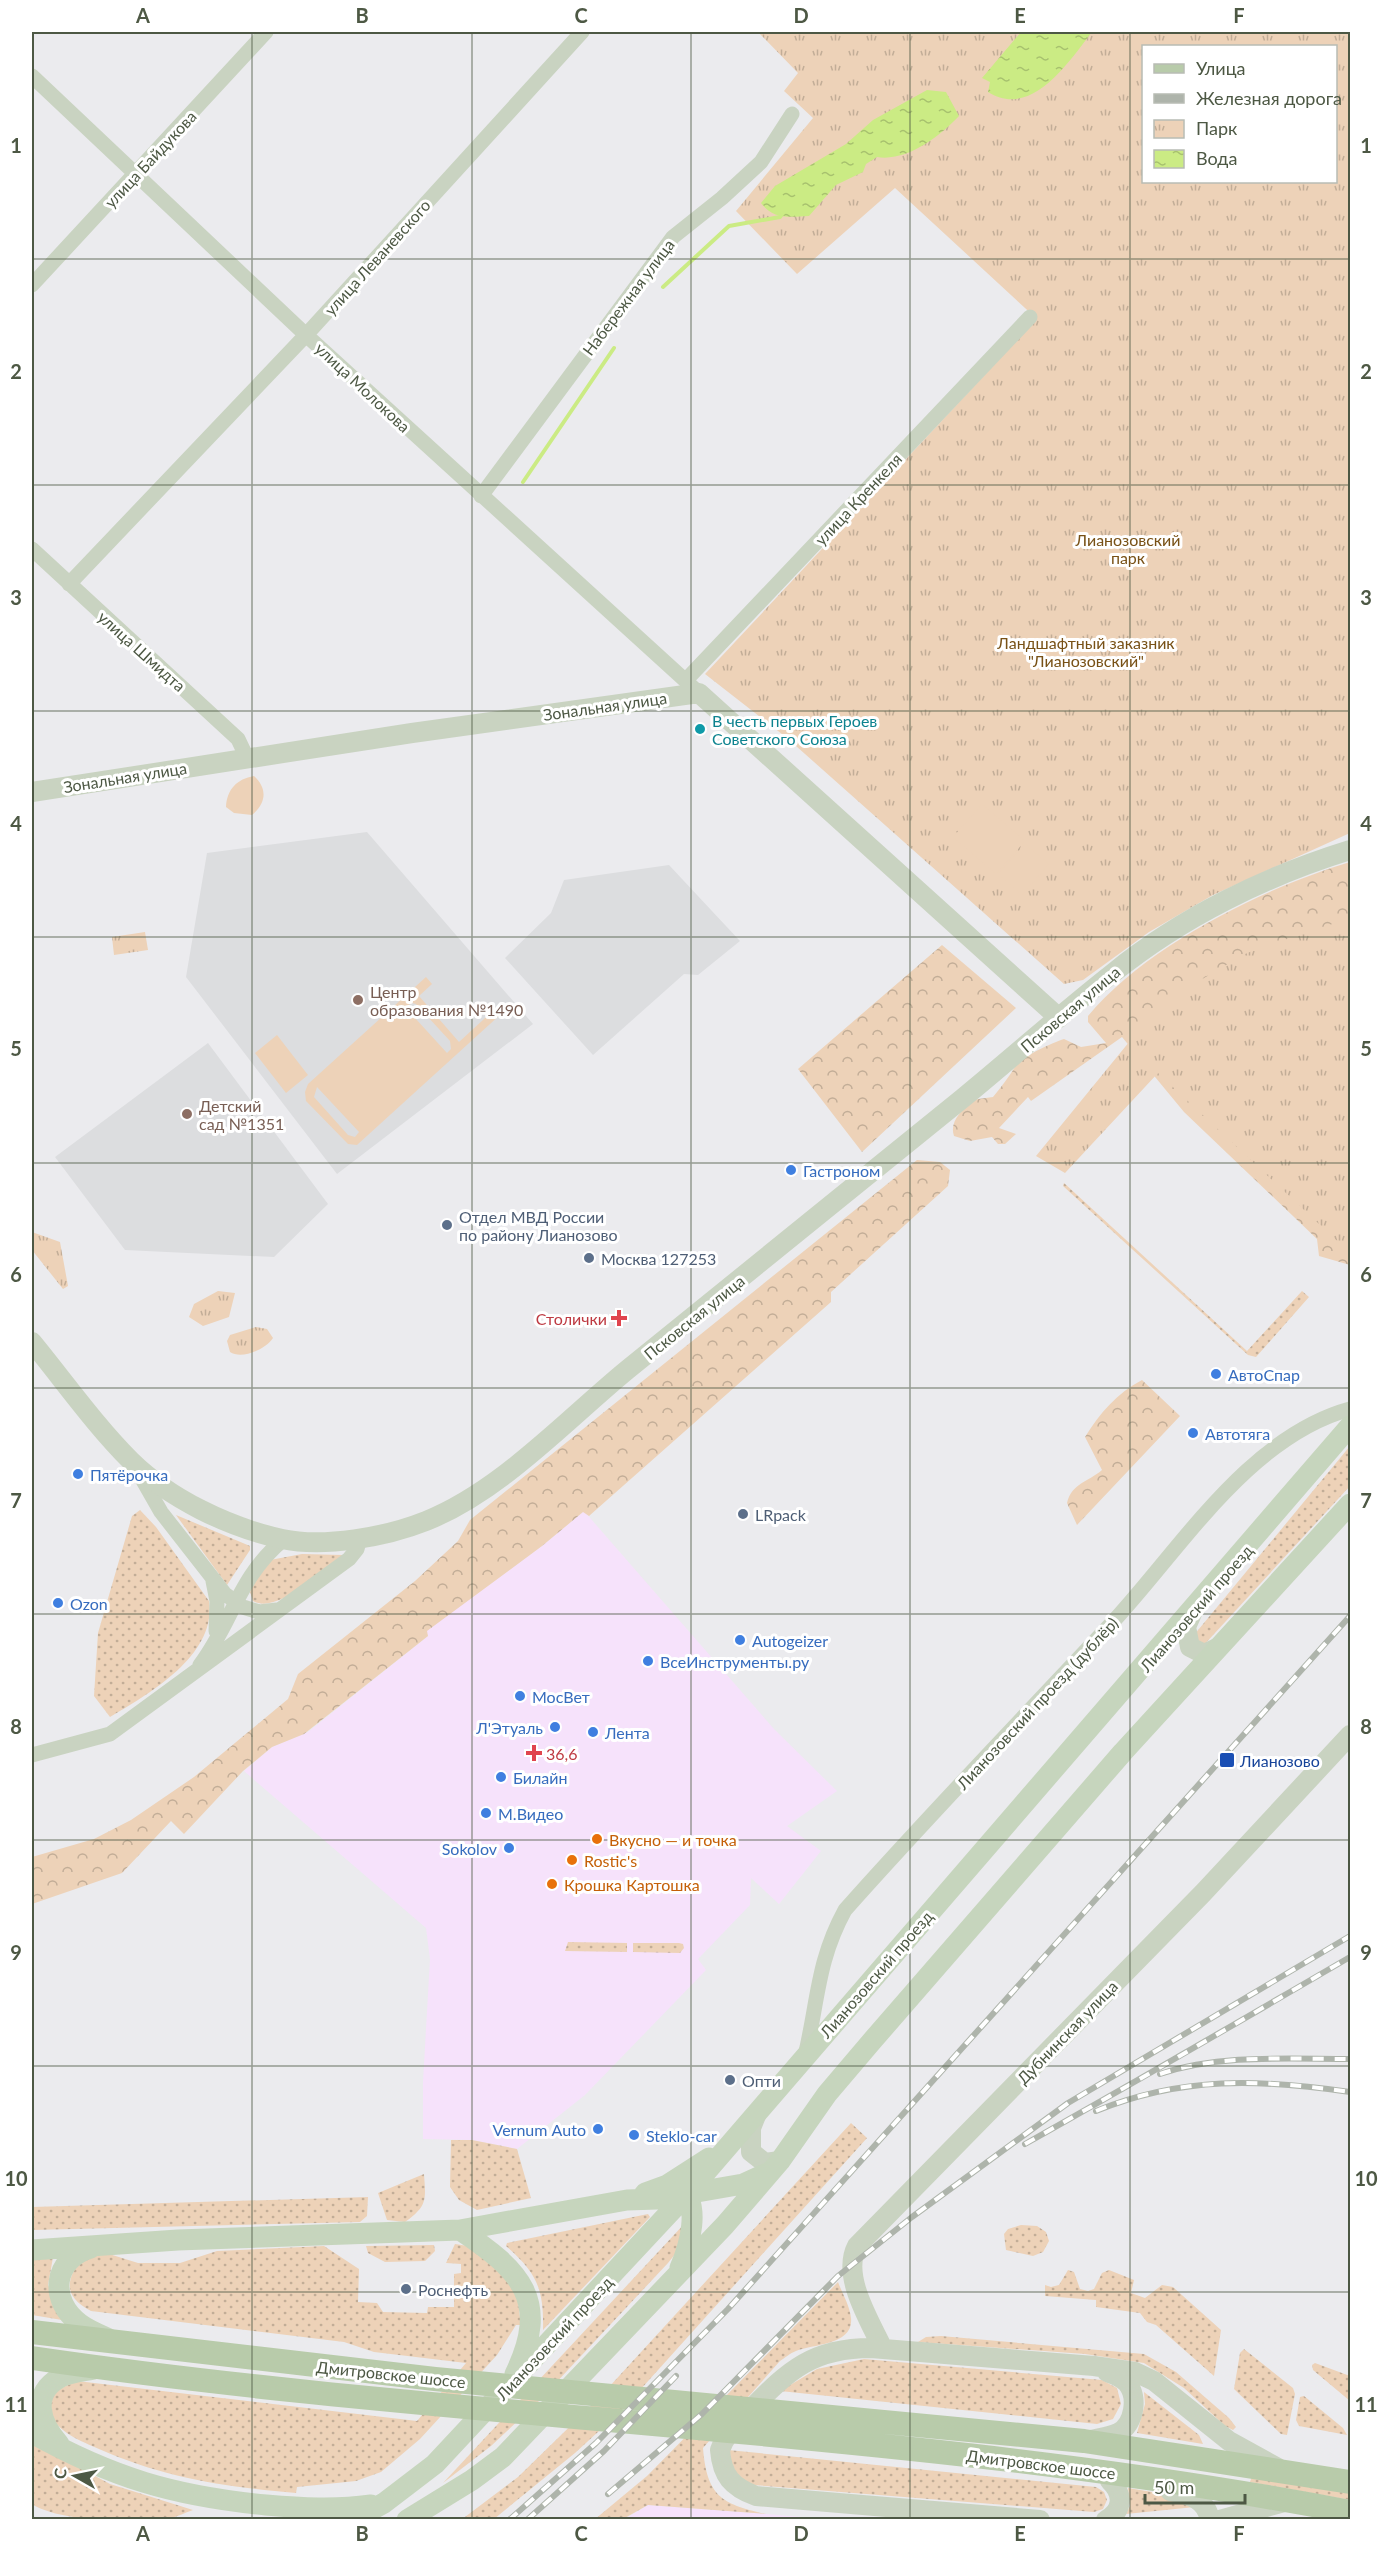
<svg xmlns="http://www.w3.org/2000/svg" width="1382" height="2551" font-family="Lato,sans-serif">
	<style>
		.commercial { fill: #f6e2fb }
		.education { fill: #dcdddf }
		.grass { fill: url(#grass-dots) }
		.forest { fill: url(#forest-crowns) }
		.park { fill: url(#park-tufts); fill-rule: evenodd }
		.garden { fill: #edd2b8; fill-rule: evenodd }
		.water { fill: url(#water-ripples) }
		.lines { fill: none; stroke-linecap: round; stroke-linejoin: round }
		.stream { stroke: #cbeb84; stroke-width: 4 }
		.minor { stroke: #c9d3c1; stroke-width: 15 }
		.tertiary { stroke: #c9d3c1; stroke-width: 20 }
		.secondary { stroke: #c6d5bd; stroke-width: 21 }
		.primary { stroke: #b8cbaa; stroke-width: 24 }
		.rail-casing { stroke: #aeb4ab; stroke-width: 6 }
		.rail { stroke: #fff; stroke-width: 4; stroke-dasharray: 11; stroke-linecap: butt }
		.grid { fill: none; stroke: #4d5844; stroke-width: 1.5; stroke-opacity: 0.55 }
		.culture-dot { fill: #0f9aa8; stroke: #fff; stroke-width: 2 }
		.education-dot { fill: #8d6e63; stroke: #fff; stroke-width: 2 }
		.shop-dot { fill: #3f7fe0; stroke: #fff; stroke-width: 2 }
		.service-dot { fill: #5c6f8a; stroke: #fff; stroke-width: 2 }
		.health-dot { fill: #e0444e; stroke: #fff; stroke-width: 2 }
		.transit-dot { fill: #1a4fb4; stroke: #fff; stroke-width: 2 }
		.food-dot { fill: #e8710a; stroke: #fff; stroke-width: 2 }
		.labels { text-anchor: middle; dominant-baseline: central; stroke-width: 6; stroke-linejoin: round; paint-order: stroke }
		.street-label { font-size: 16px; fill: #4d5844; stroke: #fff }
		.park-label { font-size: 16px; fill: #785116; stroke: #fff }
		.culture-label { font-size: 16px; fill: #0d838f; stroke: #fff; text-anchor: start }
		.education-label { font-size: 16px; fill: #785e54; stroke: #fff; text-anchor: start }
		.shop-label { font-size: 16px; fill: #366cbe; stroke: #fff; text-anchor: start }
		.service-label { font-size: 16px; fill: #4e5e75; stroke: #fff; text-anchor: start }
		.health-label { font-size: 16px; fill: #be3a42; stroke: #fff; text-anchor: end }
		.transit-label { font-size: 16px; fill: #164399; stroke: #fff; text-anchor: start }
		.food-label { font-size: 16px; fill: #c56008; stroke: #fff; text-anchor: start }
		.neatline { fill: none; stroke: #4d5844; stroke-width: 2 }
		.grid-label { font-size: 20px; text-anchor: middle; font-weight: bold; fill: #4d5844 }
	</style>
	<defs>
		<pattern id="grass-dots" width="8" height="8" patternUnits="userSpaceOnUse" patternTransform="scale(1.5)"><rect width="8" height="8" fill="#edd2b8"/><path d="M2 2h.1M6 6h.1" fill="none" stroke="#c2ad97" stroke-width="1.8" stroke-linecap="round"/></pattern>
		<pattern id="forest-crowns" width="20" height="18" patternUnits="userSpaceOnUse" patternTransform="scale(1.5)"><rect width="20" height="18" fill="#edd2b8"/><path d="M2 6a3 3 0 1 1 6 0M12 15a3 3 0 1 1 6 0" fill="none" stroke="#c2ad97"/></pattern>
		<pattern id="park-tufts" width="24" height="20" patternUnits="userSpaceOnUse" patternTransform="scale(1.5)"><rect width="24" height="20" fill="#edd2b8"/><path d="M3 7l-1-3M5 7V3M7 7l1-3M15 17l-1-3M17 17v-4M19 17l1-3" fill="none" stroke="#c2ad97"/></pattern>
		<pattern id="water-ripples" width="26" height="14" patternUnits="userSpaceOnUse" patternTransform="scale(1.5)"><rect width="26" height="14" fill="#cbeb84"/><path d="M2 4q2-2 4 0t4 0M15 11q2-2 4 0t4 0" fill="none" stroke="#a7c16e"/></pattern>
	</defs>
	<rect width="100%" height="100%" fill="#ebebee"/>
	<!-- commercial -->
	<path class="commercial" d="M584 1511 774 1729 837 1791 787 1826 821 1851 779 1904 751 1878 750 1905 698 1959 706 1970 585 2095 517 2149 472 2140 423 2139V2082L430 1959 426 1928 244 1771 272 1747 308 1732 428 1636 426 1631 542 1546Z
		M648 2505 766 2514 826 2519 623 2520Z"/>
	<!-- education -->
	<path class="education" d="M367 832 533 1024 337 1174 186 977 207 853Z
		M669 865 740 941 698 975 684 974 593 1055 505 958 551 913 564 880Z
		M208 1043 328 1204 274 1257 125 1250 55 1157Z"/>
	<!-- grass -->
	<path class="grass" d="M1064 1183 1247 1351 1302 1291 1309 1297 1256 1357 1248 1355 1063 1186Z
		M1350 1446V1486L1203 1646 1194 1635Z
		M140 1510 156 1527 209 1601C217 1655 149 1694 110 1717L94 1696 98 1633 132 1516Z
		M176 1515 250 1546V1550L227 1585Z
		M302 1554 343 1555C322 1570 277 1615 253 1601L249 1589 270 1560Z
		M568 1942 627 1943V1952L565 1951Z
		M633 1943H679L683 1944 684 1948 680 1953 633 1952Z
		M851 2123 867 2138 622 2410 575 2453 494 2519 461 2520 518 2477 598 2399Z
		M451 2140H472L517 2149 531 2198 477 2210 459 2200 450 2187Z
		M424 2174C426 2201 427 2206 405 2222L387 2220 378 2193Z
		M368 2197 367 2216 360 2222 32 2230V2207Z
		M648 2214 650 2217 543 2330C544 2289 537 2273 506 2246L507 2243Z
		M686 2222 676 2253 668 2263 538 2402 491 2446 443 2483Z
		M1021 2225 1037 2226 1046 2232 1049 2241 1043 2252 1033 2256 1006 2250 1004 2234 1008 2229Z
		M455 2244 474 2247 516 2286 521 2325H516L497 2355 420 2439 381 2472 356 2481 297 2487 296 2493C225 2487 165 2478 99 2449 81 2441 59 2433 51 2415 49 2410 52 2399 53 2392L77 2381 417 2421 466 2363 374 2352 344 2342 91 2311C61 2295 67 2279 83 2256L106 2253 138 2263H180L217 2251 324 2246 359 2269 358 2302 377 2303 383 2312 427 2313 428 2307H454V2274L461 2273V2264L446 2263Z
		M434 2245 435 2251 425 2261 385 2262 368 2253 366 2246Z
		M54 2252 48 2285 62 2320 32 2315V2256Z
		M1068 2270 1074 2272 1080 2289 1088 2291 1094 2289 1102 2273 1109 2270 1134 2280 1131 2293 1145 2298 1162 2285 1173 2287 1221 2330 1214 2376 1156 2325 1147 2322 1140 2313 1096 2307V2300L1045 2296V2285L1051 2287 1059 2285Z
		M838 2282C842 2293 850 2306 851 2318 854 2345 813 2344 796 2351 790 2353 785 2358 780 2361L703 2448C707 2497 722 2504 766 2514L648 2505 623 2519 594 2520 647 2476Z
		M941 2336 1144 2354 1176 2372 1229 2418 1236 2427 1233 2430 1225 2426 1184 2388 1144 2363 1085 2354 918 2342 926 2337Z
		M1244 2349 1293 2388 1295 2394 1287 2435 1281 2434 1234 2389 1240 2353Z
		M864 2359 1102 2380 1117 2388 1121 2404 1113 2419 1097 2424 780 2391 817 2369Z
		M1315 2363 1350 2376V2401L1313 2370 1312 2365Z
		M1144 2392 1199 2435 1203 2444 1137 2433 1145 2404Z
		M1304 2396 1343 2428 1347 2435 1299 2426 1296 2420 1300 2397Z
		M32 2442 110 2484 193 2510C184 2513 175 2518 166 2519 136 2524 56 2521 32 2504Z
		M728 2450 1096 2487 1104 2492 1107 2500 1103 2509 1094 2512 753 2485C736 2477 732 2468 728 2450Z
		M1252 2476 1350 2491V2500L1250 2482Z
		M1128 2488 1189 2498 1195 2507 1126 2514 1130 2506Z"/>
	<!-- forest -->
	<path class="forest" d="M1350 862V1265L1319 1256 1317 1239 1184 1112 1122 1037 1031 1101 1028 1097 999 1128 1016 1134 1005 1144H998L992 1137 970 1141 954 1136C949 1121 962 1112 971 1100L993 1097C1001 1087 1008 1078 1015 1067 1022 1056 1052 1043 1064 1039L1081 1047 1106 1043 1088 1022V1016C1147 945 1264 888 1350 862Z
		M942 945 1016 1008 862 1152 798 1069Z
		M917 1160 940 1162 950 1170 948 1186 831 1292V1302L589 1516 583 1512 542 1546 427 1631 428 1636 304 1734 272 1747 243 1771 184 1834 171 1821 122 1873 32 1904V1857L94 1839 131 1820 194 1777 288 1699 298 1674 415 1581 458 1541 470 1520Z
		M1142 1380 1180 1416 1077 1525 1067 1503C1072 1483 1088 1482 1102 1470L1085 1437C1100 1413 1117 1393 1142 1380Z"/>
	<!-- park -->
	<path class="park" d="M758 32H1350V833L1213 895 1149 932 1083 980 1064 984 787 738 705 674 1037 319 895 188 797 274 736 211 813 118 784 91 798 73ZM1144 46H1336V182H1144Z
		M1350 919V1253L1158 1073 1065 1173 1036 1156 1134 1036 1192 985 1247 953 1315 929Z
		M145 932 148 950 114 955 112 937Z
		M32 1232 60 1242 68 1286 63 1289 32 1250Z
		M218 1291 235 1293 229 1317 203 1326 189 1317 194 1304Z
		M256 1327 267 1329 273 1338C266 1349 242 1360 230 1352L227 1341 230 1335Z"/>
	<!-- garden -->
	<path class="garden" d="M254 776C268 789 266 803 252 815L234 813 226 807C227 789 237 779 254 776Z
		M982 804 1025 841 996 874 953 837Z
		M1025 844 1049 864 1022 895 998 874Z
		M426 977 432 984 419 996 459 1042 496 1008 501 1014 357 1145 348 1144 306 1101 305 1092 308 1084ZM412 1003 416 1004 450 1041 451 1049 447 1053 405 1007ZM317 1087 359 1132 355 1137 348 1135 314 1097Z
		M277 1035 308 1075 286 1093 255 1053Z"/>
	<!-- water -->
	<path class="water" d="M1021 32H1092C1070 60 1032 120 988 92L990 82 982 78Z
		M927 90 946 92 959 116C940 136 907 162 877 157L866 164 863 172 836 185 809 216C790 217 773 220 761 203L775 186 846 144 873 120Z"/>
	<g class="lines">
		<!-- stream -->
		<path class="stream" d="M663 287 729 226 780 217 783 213
			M523 482 614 348"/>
		<!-- minor -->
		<path class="minor" d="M32 76 306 335 699 693
			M32 285 266 32
			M481 496 673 237 722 198 761 162 792 114
			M32 549 238 739 247 758
			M69 584 306 335 582 32
			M686 680 1030 317
			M137 1470 161 1512 225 1594 243 1607 259 1612 277 1610
			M213 1581 217 1601 216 1631
			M200 1665C233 1621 238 1577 284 1539
			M32 1755 110 1734 349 1559 357 1549 360 1538
			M805 2056C818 2002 817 1961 845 1910 931 1813 1022 1719 1111 1624 1180 1550 1248 1437 1350 1409"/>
		<!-- tertiary -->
		<path class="tertiary" d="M32 792 412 733 699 693 1059 1018
			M32 1342C64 1381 95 1425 131 1461 170 1499 228 1527 282 1539 324 1548 386 1537 426 1521 501 1491 565 1421 627 1370 739 1280 851 1189 963 1098 1013 1057 1062 1013 1113 973 1182 917 1266 876 1350 850
			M1193 1611 1186 1627 1190 1647 1204 1654 1219 1647
			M757 2113 751 2128V2152L765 2163 780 2161
			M883 2349C870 2321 841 2276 857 2246L1203 1893 1350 1735
			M1090 2440C1099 2438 1109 2437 1118 2433 1134 2425 1139 2397 1127 2383 1122 2377 1115 2375 1107 2372
			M1170 2491C1189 2495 1206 2498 1210 2520
			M1040 2520 756 2496C732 2487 722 2476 720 2450 726 2433 739 2422 751 2409 789 2370 813 2348 871 2348L1094 2366 1135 2372 1154 2381 1229 2441 1278 2468
			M1106 2520C1123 2511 1124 2494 1110 2481
			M1220 2520 1284 2502"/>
		<!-- secondary -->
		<path class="secondary" d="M645 2193 667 2185 709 2158
			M460 2230C520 2270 551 2300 515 2374
			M91 2248C53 2259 48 2300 80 2324 88 2330 100 2335 109 2339
			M32 2250 178 2240 460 2230 627 2200 657 2199 743 2184 765 2174
			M680 2268C689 2247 702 2204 680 2187
			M32 2433C113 2478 174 2496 266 2505 301 2508 336 2510 371 2505
			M59 2444C40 2423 30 2393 61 2377 71 2372 84 2371 94 2369
			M353 2520 384 2503 435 2464 687 2194 1350 1426
			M407 2520 472 2480 503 2457 725 2225 780 2161 827 2094 872 2041 1123 1752 1350 1504"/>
		<!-- primary -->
		<path class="primary" d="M32 2332 435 2379 1084 2441 1350 2482
			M32 2358C470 2422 915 2428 1350 2512"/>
		<defs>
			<path id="rail" d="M1160 2074C1220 2054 1288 2059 1350 2059
				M1096 2111C1182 2076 1260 2079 1350 2092
				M1025 2144C1134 2083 1242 2020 1350 1957
				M608 2494 702 2414 838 2276 912 2217 1068 2103 1350 1936
				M509 2520 596 2443 728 2309 1350 1616
				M527 2520 604 2451 676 2376"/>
		</defs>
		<!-- rail casing -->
		<use href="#rail" class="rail-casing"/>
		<!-- rail -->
		<use href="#rail" class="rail"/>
	</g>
	<!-- grid -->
	<path class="grid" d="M252 32V2520M472 32V2520M691 32V2520M910 32V2520M1130 32V2520M32 259H1350M32 485H1350M32 711H1350M32 937H1350M32 1163H1350M32 1388H1350M32 1614H1350M32 1840H1350M32 2066H1350M32 2292H1350"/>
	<!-- markers -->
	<circle class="culture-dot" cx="700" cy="729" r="6"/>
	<g class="education-dot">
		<circle cx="358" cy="1000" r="6"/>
		<circle cx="187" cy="1114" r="6"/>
	</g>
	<g class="shop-dot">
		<circle cx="791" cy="1170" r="6"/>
		<circle cx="1216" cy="1374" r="6"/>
		<circle cx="1193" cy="1433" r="6"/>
		<circle cx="78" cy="1474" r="6"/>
		<circle cx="58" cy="1603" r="6"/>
		<circle cx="740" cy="1640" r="6"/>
		<circle cx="648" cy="1661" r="6"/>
		<circle cx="520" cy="1696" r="6"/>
		<circle cx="555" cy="1727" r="6"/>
		<circle cx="593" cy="1732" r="6"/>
		<circle cx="501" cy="1777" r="6"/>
		<circle cx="486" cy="1813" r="6"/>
		<circle cx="509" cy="1848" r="6"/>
		<circle cx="598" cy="2129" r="6"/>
		<circle cx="634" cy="2135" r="6"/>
	</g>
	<g class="service-dot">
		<circle cx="447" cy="1225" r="6"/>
		<circle cx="589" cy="1258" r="6"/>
		<circle cx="743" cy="1514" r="6"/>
		<circle cx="730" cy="2080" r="6"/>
		<circle cx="406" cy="2289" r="6"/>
	</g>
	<g class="health-dot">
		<path d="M616 1309h6v6h6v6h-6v6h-6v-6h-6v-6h6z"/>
		<path d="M531 1744h6v6h6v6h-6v6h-6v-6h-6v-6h6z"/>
	</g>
	<rect class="transit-dot" x="1219" y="1752" width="16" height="16" rx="3"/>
	<g class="food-dot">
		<circle cx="597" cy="1839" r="6"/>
		<circle cx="572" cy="1860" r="6"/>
		<circle cx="552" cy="1884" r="6"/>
	</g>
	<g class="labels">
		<!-- street labels -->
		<g class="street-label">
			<text transform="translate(150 159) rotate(-47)">улица Байдукова</text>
			<text transform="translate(377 257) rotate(-48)">улица Леваневского</text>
			<text transform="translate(628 297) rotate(-53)">Набережная улица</text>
			<text transform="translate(363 387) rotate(43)">улица Молокова</text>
			<text transform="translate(858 499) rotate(-47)">улица Кренкеля</text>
			<text transform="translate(142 651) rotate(42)">улица Шмидта</text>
			<text transform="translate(605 706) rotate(-8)">Зональная улица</text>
			<text transform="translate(125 777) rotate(-9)">Зональная улица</text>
			<text transform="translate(1070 1009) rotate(-40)">Псковская улица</text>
			<text transform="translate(694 1317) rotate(-39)">Псковская улица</text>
			<text transform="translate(1196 1608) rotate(-49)">Лианозовский проезд</text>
			<text transform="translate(1037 1703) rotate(-47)">Лианозовский проезд (дублёр)</text>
			<text transform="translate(876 1974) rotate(-49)">Лианозовский проезд</text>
			<text transform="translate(1067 2032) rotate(-46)">Дубнинская улица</text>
			<text transform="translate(554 2338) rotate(-47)">Лианозовский проезд</text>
			<text transform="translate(391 2374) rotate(6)">Дмитровское шоссе</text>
			<text transform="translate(1041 2464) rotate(7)">Дмитровское шоссе</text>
		</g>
		<!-- park labels -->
		<g class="park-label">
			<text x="1128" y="539">Лианозовский<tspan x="1128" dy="18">парк</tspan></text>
			<text x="1086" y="642">Ландшафтный заказник<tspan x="1086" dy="18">"Лианозовский"</tspan></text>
		</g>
		<!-- culture labels -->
		<g class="culture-label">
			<text x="712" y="720">В честь первых Героев<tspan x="712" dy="18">Советского Союза</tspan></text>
		</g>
		<!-- education labels -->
		<g class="education-label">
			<text x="370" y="991">Центр<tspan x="370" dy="18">образования №1490</tspan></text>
			<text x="199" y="1105">Детский<tspan x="199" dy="18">сад №1351</tspan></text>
		</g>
		<!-- shop labels -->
		<g class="shop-label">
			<text x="803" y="1170">Гастроном</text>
			<text x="1228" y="1374">АвтоСпар</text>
			<text x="1205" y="1433">Автотяга</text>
			<text x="90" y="1474">Пятёрочка</text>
			<text x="70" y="1603">Ozon</text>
			<text x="752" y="1640">Autogeizer</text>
			<text x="660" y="1661">ВсеИнструменты.ру</text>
			<text x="532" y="1696">МосВет</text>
			<text x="543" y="1727" text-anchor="end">Л'Этуаль</text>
			<text x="605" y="1732">Лента</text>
			<text x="513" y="1777">Билайн</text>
			<text x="498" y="1813">М.Видео</text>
			<text x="497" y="1848" text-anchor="end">Sokolov</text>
			<text x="586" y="2129" text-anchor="end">Vernum Аuto</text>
			<text x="646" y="2135">Steklo-car</text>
		</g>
		<!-- service labels -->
		<g class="service-label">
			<text x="459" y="1216">Отдел МВД России<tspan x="459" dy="18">по району Лианозово</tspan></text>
			<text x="601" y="1258">Москва 127253</text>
			<text x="755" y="1514">LRpack</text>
			<text x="742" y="2080">Опти</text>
			<text x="418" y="2289">Роснефть</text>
		</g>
		<!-- health labels -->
		<g class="health-label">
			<text x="607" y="1318">Столички</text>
			<text x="546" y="1753" text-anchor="start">36,6</text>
		</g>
		<!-- transit labels -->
		<g class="transit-label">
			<text x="1240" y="1760">Лианозово</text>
		</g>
		<!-- food labels -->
		<g class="food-label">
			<text x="609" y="1839">Вкусно — и точка</text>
			<text x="584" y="1860">Rostic's</text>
			<text x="564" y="1884">Крошка Картошка</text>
		</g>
	</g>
	<!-- border -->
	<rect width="1382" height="2551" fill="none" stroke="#ffffff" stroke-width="66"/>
	<!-- legend -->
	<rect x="1142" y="45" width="195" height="138" fill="#ffffff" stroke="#b8bcb4" stroke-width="1.5"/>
	<rect x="1154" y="64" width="30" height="9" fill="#b8cbaa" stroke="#b8bcb4" stroke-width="1.5"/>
	<text x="1196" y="75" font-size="18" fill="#4d5844">Улица</text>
	<rect x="1154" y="94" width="30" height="9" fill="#aeb4ab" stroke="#b8bcb4" stroke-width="1.5"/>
	<text x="1196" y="105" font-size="18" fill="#4d5844">Железная дорога</text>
	<rect x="1154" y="120" width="30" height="18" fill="url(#park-tufts)" stroke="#b8bcb4" stroke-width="1.5"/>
	<text x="1196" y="135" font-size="18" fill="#4d5844">Парк</text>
	<rect x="1154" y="150" width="30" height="18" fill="url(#water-ripples)" stroke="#b8bcb4" stroke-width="1.5"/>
	<text x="1196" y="165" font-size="18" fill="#4d5844">Вода</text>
	<!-- north arrow -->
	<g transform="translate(75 2476) rotate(279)" stroke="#ffffff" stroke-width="4.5" paint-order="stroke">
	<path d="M0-4.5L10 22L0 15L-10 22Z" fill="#4d5844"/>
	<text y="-9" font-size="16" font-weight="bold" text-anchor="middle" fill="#4d5844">С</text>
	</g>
	<!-- scale -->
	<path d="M1145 2494v9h100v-9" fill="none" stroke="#4d5844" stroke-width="3"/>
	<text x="1154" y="2494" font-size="18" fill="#4d5844" stroke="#ffffff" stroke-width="4.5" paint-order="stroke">50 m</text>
	<rect x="33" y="33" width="1316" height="2485" class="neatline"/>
	<g class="grid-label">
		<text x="143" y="23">A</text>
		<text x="362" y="23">B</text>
		<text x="581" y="23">C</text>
		<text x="801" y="23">D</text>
		<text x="1020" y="23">E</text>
		<text x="1239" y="23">F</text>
		<text x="16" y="153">1</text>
		<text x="1366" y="153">1</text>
		<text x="16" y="379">2</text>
		<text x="1366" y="379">2</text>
		<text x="16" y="605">3</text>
		<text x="1366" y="605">3</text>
		<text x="16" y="831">4</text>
		<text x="1366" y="831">4</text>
		<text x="16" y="1056">5</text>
		<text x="1366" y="1056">5</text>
		<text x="16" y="1282">6</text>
		<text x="1366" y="1282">6</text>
		<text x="16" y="1508">7</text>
		<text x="1366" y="1508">7</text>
		<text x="16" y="1734">8</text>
		<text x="1366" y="1734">8</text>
		<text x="16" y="1960">9</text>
		<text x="1366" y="1960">9</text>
		<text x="16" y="2186">10</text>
		<text x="1366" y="2186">10</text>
		<text x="16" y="2412">11</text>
		<text x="1366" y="2412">11</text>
		<text x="143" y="2541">A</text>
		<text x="362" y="2541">B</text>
		<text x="581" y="2541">C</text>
		<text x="801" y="2541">D</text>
		<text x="1020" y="2541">E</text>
		<text x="1239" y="2541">F</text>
	</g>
</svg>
